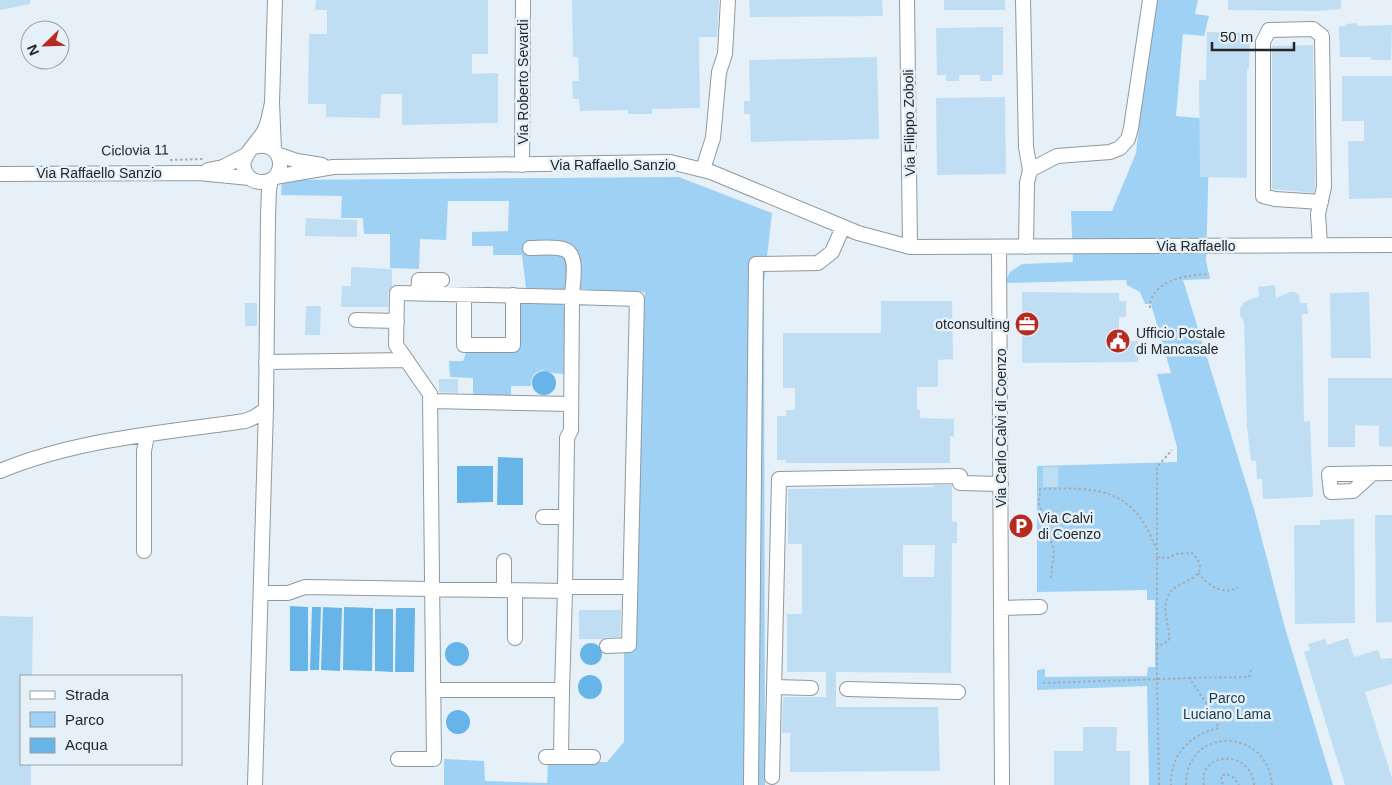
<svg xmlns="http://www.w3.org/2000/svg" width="1392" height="785" font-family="Helvetica,sans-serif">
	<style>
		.green { fill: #9fd1f4 }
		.water { fill: #67b5e8 }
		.building { fill: #c0def3; fill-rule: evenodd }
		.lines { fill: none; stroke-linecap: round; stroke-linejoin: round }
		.minor-casing { stroke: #8f99a0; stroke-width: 16 }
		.path { stroke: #a4adb3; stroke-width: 2; stroke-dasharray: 2.5 2.5; stroke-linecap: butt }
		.minor { stroke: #fff; stroke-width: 14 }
		.labels { text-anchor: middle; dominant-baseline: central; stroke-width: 5; stroke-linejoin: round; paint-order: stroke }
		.street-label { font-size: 14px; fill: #23272a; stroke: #e5f0f8 }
		.poi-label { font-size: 14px; fill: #23272a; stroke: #e5f0f8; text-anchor: start }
		.park-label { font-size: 14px; fill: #17394e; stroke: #e5f0f8 }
	</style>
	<rect width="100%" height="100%" fill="#e5f0f8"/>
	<!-- green -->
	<path class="green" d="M1153 0H1198L1195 14 1209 16 1204 36 1183 34 1176 116 1210 119 1206 261 1210 279 1183 280 1254 509 1285 628 1333 785H1149L1147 686 1037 690V670L1045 669V677L1147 676 1148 667H1155V600H1147V590L1037 592V466L1177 462V447L1157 374 1171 373 1151 304H1145L1140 292 1127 285 1126 280 1005 283 1010 272 1022 264 1073 262 1071 211H1112L1136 153Z
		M679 177 772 213 764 283 765 785H444V759L484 761 485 781 547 783 548 762H607L624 742V651L633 650 645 292 526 288 522 255H493V246H472V232L508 231 509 201H448L446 240 420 239 419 269 390 268V234H364L363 218H341L342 196 281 195 282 180Z
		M517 302H559L564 306V374L553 373 542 370C534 372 531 377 531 386H511V395L475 396 473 393V378L450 377 449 361H463L467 350H519Z"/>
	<!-- water -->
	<path class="water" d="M532 383a12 12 0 1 1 24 0a12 12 0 1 1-24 0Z
		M498 457 523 458V505H497Z
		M457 466H493V502L457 503Z
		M290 606 308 607V671H290Z
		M312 607H321L319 670H310Z
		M323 607 342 608 340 671 321 670Z
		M344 607 373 608 372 671 343 670Z
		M396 608H415L414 672H395Z
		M375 609H393V672L375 671Z
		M445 654a12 12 0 1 1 24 0a12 12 0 1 1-24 0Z
		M580 654a11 11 0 1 1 22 0a11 11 0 1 1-22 0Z
		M578 687a12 12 0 1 1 24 0a12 12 0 1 1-24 0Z
		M446 722a12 12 0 1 1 24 0a12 12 0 1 1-24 0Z"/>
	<!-- building -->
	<path class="building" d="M0 0H30V4L0 10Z
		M316 0H488V54H472V74L498 73V123L402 125V94H381L380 118 326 117V104H308L309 34H327V10H315Z
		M572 0H719L717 37H699L700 108 652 109V114H628V110L580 111 579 99H573L572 81H579L578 57H573Z
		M749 0H882L883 16 750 17Z
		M944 0H1005V10H944Z
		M1228 0H1341V9L1316 11 1228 10Z
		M1357 23V26L1392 25 1391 60H1371V57H1340L1339 26H1346V24Z
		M1003 27V75H992V81H980V75H959V81H946V75H937L936 28Z
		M1207 32 1250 33 1249 69H1247V178L1200 177 1199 80H1206Z
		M1313 45 1315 186 1314 193 1272 189V46Z
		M877 57 879 139 751 142 750 114H744V101H750L749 60Z
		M1342 76H1392V198L1349 199 1348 141H1364V121H1342Z
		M1005 97 1006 174 937 175 936 98Z
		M306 218 357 220V237L305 236Z
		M351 267 392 269V286L388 292V307H341L342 286H351Z
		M1275 285 1276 298 1290 292H1295L1299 295 1300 303H1307L1308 314H1302L1304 422 1310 421 1313 496 1311 497 1263 499 1262 479H1257L1256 461H1251L1247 426 1244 322 1240 315V309L1244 302 1259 296 1258 287Z
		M1022 292 1119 293V301H1126V317H1119V341H1138V362L1022 363Z
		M1369 292 1371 358H1331L1330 293Z
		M881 301H952L953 359 938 360V387H917V410H920V418L954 419V437L950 436V463H786V460H777V416H786V410H795V388H783V333H881Z
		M245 303H257V326H245Z
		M306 306H321L320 335H305Z
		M1328 378H1392V447L1379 446V426L1355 425V447H1328Z
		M439 379H458V393L439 392Z
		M1043 467H1058V487H1043Z
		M934 485H952V521L957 522V543H952L951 673 836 672V707H938L940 771 790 772V733H782L783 697H826V672H787V614H802V544H788V489L934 487ZM903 545H935L934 577H903Z
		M1375 515H1392V622L1376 623Z
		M1354 519 1355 623 1295 624 1294 525H1320V520Z
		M579 610H621L620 637H607L602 639H579Z
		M0 616 33 617 32 676H21V764H31V785H0Z
		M1348 638 1354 657 1378 650 1381 659 1392 658V684L1365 692 1392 778V785H1345L1304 652 1310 650 1308 644 1325 639 1327 645Z
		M1083 727H1117L1116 751H1130V785H1054V751H1083Z"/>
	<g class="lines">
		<defs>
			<path id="minor" d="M907 0 910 247
				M1023 0 1026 147 1030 170 1027 183 1026 247
				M254 147C285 138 289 182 262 182 256 182 251 180 248 176 233 159 259 144 265 129 269 121 270 111 272 103
				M274 150 272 103 275 0
				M277 154 297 161 322 165
				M522 165 523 0
				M703 169 713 138 719 72 725 54 728 0
				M208 170 223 167 246 155
				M1030 170 1057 156 1110 152 1120 148 1128 139 1131 128 1150 0
				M0 174 198 173 250 178
				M275 177 333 167 670 162 711 172 858 233 910 247 1392 245
				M1320 245 1318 214 1324 187 1322 36 1313 29 1269 30 1263 42V196L1275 199 1321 202
				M999 247 1002 785
				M530 248C540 248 553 246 563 249 580 253 572 284 572 297L637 299 629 645 607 646
				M418 293 419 280H442
				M464 295V345H513V295
				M356 320 397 321
				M266 362 407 360
				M431 401 571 404
				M0 471C77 439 163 433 245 421 254 418 260 415 266 408L268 216 269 190 271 180
				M1373 473 1353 491 1331 492 1329 474 1392 473
				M543 517H566
				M144 551V451L147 436
				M565 587H630
				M504 590V561
				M261 593H288L305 587 565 591 567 438 571 430 572 297 397 293 396 345 430 394 434 759H398
				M1001 608 1040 607
				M515 638V590
				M774 687 811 688
				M847 689 958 692
				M433 690H562L565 591
				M562 690 561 757H593
				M546 757H561
				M772 777 779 479 960 476V483L1001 484
				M255 785 266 408
				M751 785 756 264 818 263 832 252 843 227"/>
		</defs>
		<!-- minor casing -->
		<use href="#minor" class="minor-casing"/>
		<!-- path -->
		<path class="path" d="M170 160 203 159
			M1150 308C1150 305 1150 303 1151 300 1159 278 1190 275 1209 274
			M1157 557 1168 558 1176 554 1192 553C1217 579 1177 579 1169 594 1160 611 1170 623 1169 640L1164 644 1157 646
			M1198 573C1206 584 1224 597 1238 587
			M1051 578 1054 551 1039 503 1040 489C1097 487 1134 487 1156 549
			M1189 678 1249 677 1252 668
			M1043 683 1189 678 1207 704 1219 728C1190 734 1170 755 1171 785
			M1223 784 1221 780 1222 775C1231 773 1234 778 1239 785
			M1159 785 1157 680V467L1172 450
			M1186 785C1186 725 1268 727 1272 785
			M1204 785C1197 752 1251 748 1254 785"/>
		<!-- minor -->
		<use href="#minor" class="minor"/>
	</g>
	<!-- icons -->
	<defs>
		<symbol id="office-disc" viewBox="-11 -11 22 22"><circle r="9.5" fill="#b82a21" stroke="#e5f0f8"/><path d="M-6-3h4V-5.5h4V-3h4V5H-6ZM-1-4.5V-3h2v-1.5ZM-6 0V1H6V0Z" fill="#fff"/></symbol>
		<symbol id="civic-disc" viewBox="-11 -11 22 22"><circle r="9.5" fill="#b82a21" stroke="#e5f0f8"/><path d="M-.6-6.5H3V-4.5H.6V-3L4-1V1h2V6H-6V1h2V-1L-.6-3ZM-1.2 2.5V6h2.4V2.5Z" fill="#fff"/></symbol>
		<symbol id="parking-disc" viewBox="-11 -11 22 22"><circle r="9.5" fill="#b82a21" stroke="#e5f0f8"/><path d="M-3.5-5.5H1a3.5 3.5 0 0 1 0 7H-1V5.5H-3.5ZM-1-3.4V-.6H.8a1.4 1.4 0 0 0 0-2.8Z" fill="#fff"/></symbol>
	</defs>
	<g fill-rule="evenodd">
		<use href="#office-disc" x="1013" y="310" width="28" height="28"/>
		<use href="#civic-disc" x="1104" y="327" width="28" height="28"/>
		<use href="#parking-disc" x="1007" y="512" width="28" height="28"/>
	</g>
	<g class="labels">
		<!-- street labels -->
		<g class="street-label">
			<text transform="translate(523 82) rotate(-90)">Via Roberto Sevardi</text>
			<text transform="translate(909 123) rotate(-91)">Via Filippo Zoboli</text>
			<text transform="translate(135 150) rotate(-1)">Ciclovia 11</text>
			<text x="613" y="165">Via Raffaello Sanzio</text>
			<text x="99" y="173">Via Raffaello Sanzio</text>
			<text x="1196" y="246">Via Raffaello</text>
			<text transform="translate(1001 428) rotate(-90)">Via Carlo Calvi di Coenzo</text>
		</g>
		<!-- poi labels -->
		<g class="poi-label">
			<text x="1010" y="324" text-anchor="end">otconsulting</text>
			<text x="1136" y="333">Ufficio Postale<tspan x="1136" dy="16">di Mancasale</tspan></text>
			<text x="1038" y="518">Via Calvi<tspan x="1038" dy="16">di Coenzo</tspan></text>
		</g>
		<!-- park labels -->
		<g class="park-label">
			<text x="1227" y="698">Parco<tspan x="1227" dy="16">Luciano Lama</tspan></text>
		</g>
	</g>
	<!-- legend -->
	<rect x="20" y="675" width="162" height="90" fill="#e5f0f8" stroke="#97a0a6"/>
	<rect x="30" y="691" width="25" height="8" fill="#ffffff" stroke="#97a0a6"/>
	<text x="65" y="700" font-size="15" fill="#23272a">Strada</text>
	<rect x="30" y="712" width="25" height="15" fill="#9fd1f4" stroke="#97a0a6"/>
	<text x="65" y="725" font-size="15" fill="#23272a">Parco</text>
	<rect x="30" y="738" width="25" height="15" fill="#67b5e8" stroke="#97a0a6"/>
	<text x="65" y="750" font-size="15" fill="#23272a">Acqua</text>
	<!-- north arrow -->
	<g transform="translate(45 45) rotate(247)"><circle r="24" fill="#e5f0f8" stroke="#97a0a6"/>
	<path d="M0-4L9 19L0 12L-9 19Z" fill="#b82a21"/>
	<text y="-8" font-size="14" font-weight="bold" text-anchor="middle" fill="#23272a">N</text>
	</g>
	<!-- scale -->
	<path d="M1212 42v8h82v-8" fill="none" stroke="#23272a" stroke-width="2.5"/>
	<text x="1220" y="42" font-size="15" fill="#23272a" stroke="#e5f0f8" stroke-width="4" paint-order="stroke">50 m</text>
</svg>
